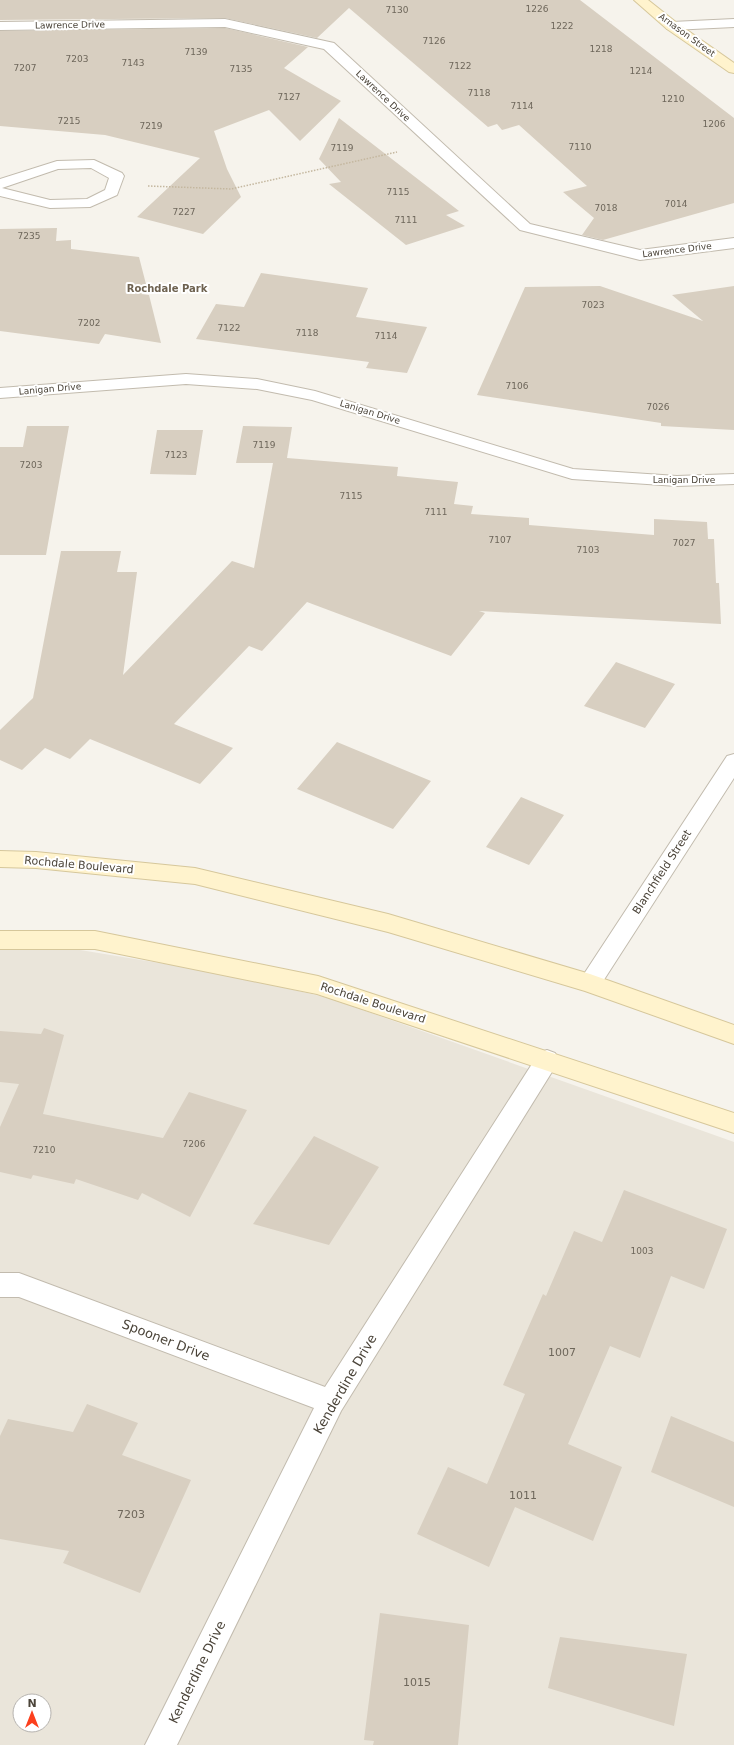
<svg xmlns="http://www.w3.org/2000/svg" width="734" height="1745" font-family="'DejaVu Sans',sans-serif">
	<style>
		.residential { fill: #eae5da; fill-rule: evenodd }
		.building { fill: #d8cfc1 }
		.lines { fill: none; stroke-linecap: round; stroke-linejoin: round }
		.street-casing { stroke: #c2bbae; stroke-width: 2 }
		.secondary-casing { stroke: #d6c79b; stroke-width: 2 }
		.path { stroke: #c4b79f; stroke-width: 1.5; stroke-dasharray: 1.5 1.5; stroke-linecap: butt }
		.street { fill: #fff; fill-rule: evenodd }
		.secondary { fill: #fff3cd; fill-rule: evenodd }
		.labels { text-anchor: middle; dominant-baseline: central; stroke-width: 4; stroke-linejoin: round; paint-order: stroke }
		.number-label { font-size: 9px; fill: #6e675b }
		.far-street-label { font-size: 9px; fill: #4b4439; stroke: #fff }
		.far-neighbourhood-label { font-size: 10px; font-weight: bold; fill: #6e6250; stroke: #fff }
		.street-label { font-size: 11px; fill: #4b4439; stroke: #fff }
		.near-number-label { font-size: 11px; fill: #6e675b }
		.near-street-label { font-size: 13px; fill: #4b4439; stroke: #fff }
	</style>
	<rect width="100%" height="100%" fill="#f6f3ec"/>
	<!-- residential -->
	<path class="residential" d="M0 948H68L214 972 329 998 734 1142V1745H0ZM20 1701H44V1725H20Z"/>
	<!-- building -->
	<path class="building" d="M0 0H580L734 118V203L603 240 582 235 594 218 563 192 587 186 519 125 502 130 497 124 488 127 349 8 317 38 225 18 0 20Z
		M225 28 308 47 284 68 341 101 300 141 269 110 214 131 227 169 241 197 203 234 137 217 200 158 105 135 0 126V31Z
		M339 118 459 211 446 215 465 226 406 245 329 184 341 182 319 159Z
		M57 228 56 241 71 240V249L139 257 147 288 141 294 149 295 161 343 105 334 99 344 0 331V229Z
		M261 273 368 288 356 317 427 327 407 373 366 368 369 362 196 339 216 304 244 307Z
		M600 286 703 321 672 295 734 286V430L661 426V423L477 395 525 287Z
		M27 426H69L46 555H0V447H23Z
		M243 426 292 427 287 458 398 467 397 476 458 482 454 504 473 506 471 514 529 518V525L654 535V519L707 522 708 539H714L716 583H719L721 624 479 611 485 613 451 656 307 602 262 651 249 646 174 724 233 748 200 784 90 739 70 759 45 748 22 770 0 760V730L33 698 61 551H121L117 572H137L123 675 232 561 254 568 273 463H236Z
		M157 430H203L196 475 150 474Z
		M616 662 675 684 645 728 584 706Z
		M337 742 431 781 393 829 297 789Z
		M521 797 564 815 529 865 486 847Z
		M44 1028 64 1035 43 1114 163 1138 189 1092 247 1110 190 1217 142 1193 138 1200 76 1179 74 1184 33 1175 31 1179 0 1172V1127L19 1084 0 1082V1031L41 1034Z
		M314 1136 379 1167 329 1245 253 1224Z
		M624 1190 727 1229 704 1289 671 1276 640 1358 610 1346 568 1444 622 1467 593 1541 515 1507 489 1567 417 1534 448 1467 487 1484 525 1394 503 1385 543 1294 546 1296 574 1231 602 1242Z
		M87 1404 138 1423 122 1455 191 1480 140 1593 63 1563 69 1551 0 1539V1436L8 1419 73 1432Z
		M671 1416 734 1442V1507L651 1472Z
		M380 1613 469 1625 458 1745H373L374 1741 364 1740Z
		M560 1637 687 1654 674 1726 548 1688Z"/>
	<g class="lines">
		<defs>
			<path id="street" d="M225 19 334 43 530 224 640 250 734 238V248L640 260 520 230 324 49 225 27 0 30V22Z
				M734 19V27L672 30 667 29 665 26 667 23 672 22Z
				M94 160 122 173 124 176 117 195 90 207 50 208 0 196V179L57 161ZM91 168 109 178 105 190 87 199 50 200 2 188 58 169Z
				M186 374 257 379 315 391 573 469 677 476 734 474V484L677 486 572 479 312 400 257 389 186 384 0 398V388Z
				M734 754V778L598 989 590 992 582 989 578 983 582 977 727 756Z
				M547 1050 555 1053 559 1060 555 1067 341 1411 177 1745H145L314 1408 19 1297H0V1273H19L325 1387 539 1053Z"/>
			<path id="secondary" d="M634 0H648L677 23 734 63V73L729 72 667 29Z
				M0 851 36 852 195 868 388 914 590 974 734 1025V1044L585 991 388 932 195 884 36 868 0 867Z
				M0 931H95L318 976 734 1113V1133L317 994 95 949H0Z"/>
		</defs>
		<!-- street casing -->
		<use href="#street" class="street-casing"/>
		<!-- secondary casing -->
		<use href="#secondary" class="secondary-casing"/>
		<!-- path -->
		<path class="path" d="M148 186 231 189 397 152"/>
		<!-- street -->
		<use href="#street" class="street"/>
		<!-- secondary -->
		<use href="#secondary" class="secondary"/>
	</g>
	<g class="labels">
		<!-- number labels -->
		<g class="number-label">
			<text x="537" y="9">1226</text>
			<text x="397" y="10">7130</text>
			<text x="562" y="26">1222</text>
			<text x="434" y="41">7126</text>
			<text x="601" y="49">1218</text>
			<text x="196" y="52">7139</text>
			<text x="77" y="59">7203</text>
			<text x="133" y="63">7143</text>
			<text x="460" y="66">7122</text>
			<text x="25" y="68">7207</text>
			<text x="241" y="69">7135</text>
			<text x="641" y="71">1214</text>
			<text x="479" y="93">7118</text>
			<text x="289" y="97">7127</text>
			<text x="673" y="99">1210</text>
			<text x="522" y="106">7114</text>
			<text x="69" y="121">7215</text>
			<text x="714" y="124">1206</text>
			<text x="151" y="126">7219</text>
			<text x="580" y="147">7110</text>
			<text x="342" y="148">7119</text>
			<text x="398" y="192">7115</text>
			<text x="676" y="204">7014</text>
			<text x="606" y="208">7018</text>
			<text x="184" y="212">7227</text>
			<text x="406" y="220">7111</text>
			<text x="29" y="236">7235</text>
			<text x="593" y="305">7023</text>
			<text x="89" y="323">7202</text>
			<text x="229" y="328">7122</text>
			<text x="307" y="333">7118</text>
			<text x="386" y="336">7114</text>
			<text x="517" y="386">7106</text>
			<text x="658" y="407">7026</text>
			<text x="264" y="445">7119</text>
			<text x="176" y="455">7123</text>
			<text x="31" y="465">7203</text>
			<text x="351" y="496">7115</text>
			<text x="436" y="512">7111</text>
			<text x="500" y="540">7107</text>
			<text x="684" y="543">7027</text>
			<text x="588" y="550">7103</text>
			<text x="194" y="1144">7206</text>
			<text x="44" y="1150">7210</text>
			<text x="642" y="1251">1003</text>
		</g>
		<!-- far-street labels -->
		<g class="far-street-label">
			<text transform="translate(70 25) rotate(-1)">Lawrence Drive</text>
			<text transform="translate(687 35) rotate(36)">Arnason Street</text>
			<text transform="translate(383 96) rotate(43)">Lawrence Drive</text>
			<text transform="translate(677 250) rotate(-7)">Lawrence Drive</text>
			<text transform="translate(50 389) rotate(-5)">Lanigan Drive</text>
			<text transform="translate(370 412) rotate(17)">Lanigan Drive</text>
			<text x="684" y="480">Lanigan Drive</text>
		</g>
		<!-- far-neighbourhood labels -->
		<g class="far-neighbourhood-label">
			<text x="167" y="288">Rochdale Park</text>
		</g>
		<!-- street labels -->
		<g class="street-label">
			<text transform="translate(79 865) rotate(5)">Rochdale Boulevard</text>
			<text transform="translate(662 872) rotate(-57)">Blanchfield Street</text>
			<text transform="translate(373 1003) rotate(18)">Rochdale Boulevard</text>
		</g>
		<!-- near-number labels -->
		<g class="near-number-label">
			<text x="562" y="1352">1007</text>
			<text x="523" y="1495">1011</text>
			<text x="131" y="1514">7203</text>
			<text x="417" y="1682">1015</text>
		</g>
		<!-- near-street labels -->
		<g class="near-street-label">
			<text transform="translate(166 1340) rotate(21)">Spooner Drive</text>
			<text transform="translate(345 1384) rotate(-60)">Kenderdine Drive</text>
			<text transform="translate(197 1672) rotate(-64)">Kenderdine Drive</text>
		</g>
	</g>
	<!-- north arrow -->
	<g transform="translate(32 1713)"><circle r="19" fill="#ffffff" stroke="#b7b4b0"/>
	<path d="M0-3L7 15L0 10L-7 15Z" fill="#fc3f1d"/>
	<text y="-6" font-size="11" font-weight="bold" text-anchor="middle" fill="#4b4439">N</text>
	</g>
</svg>
